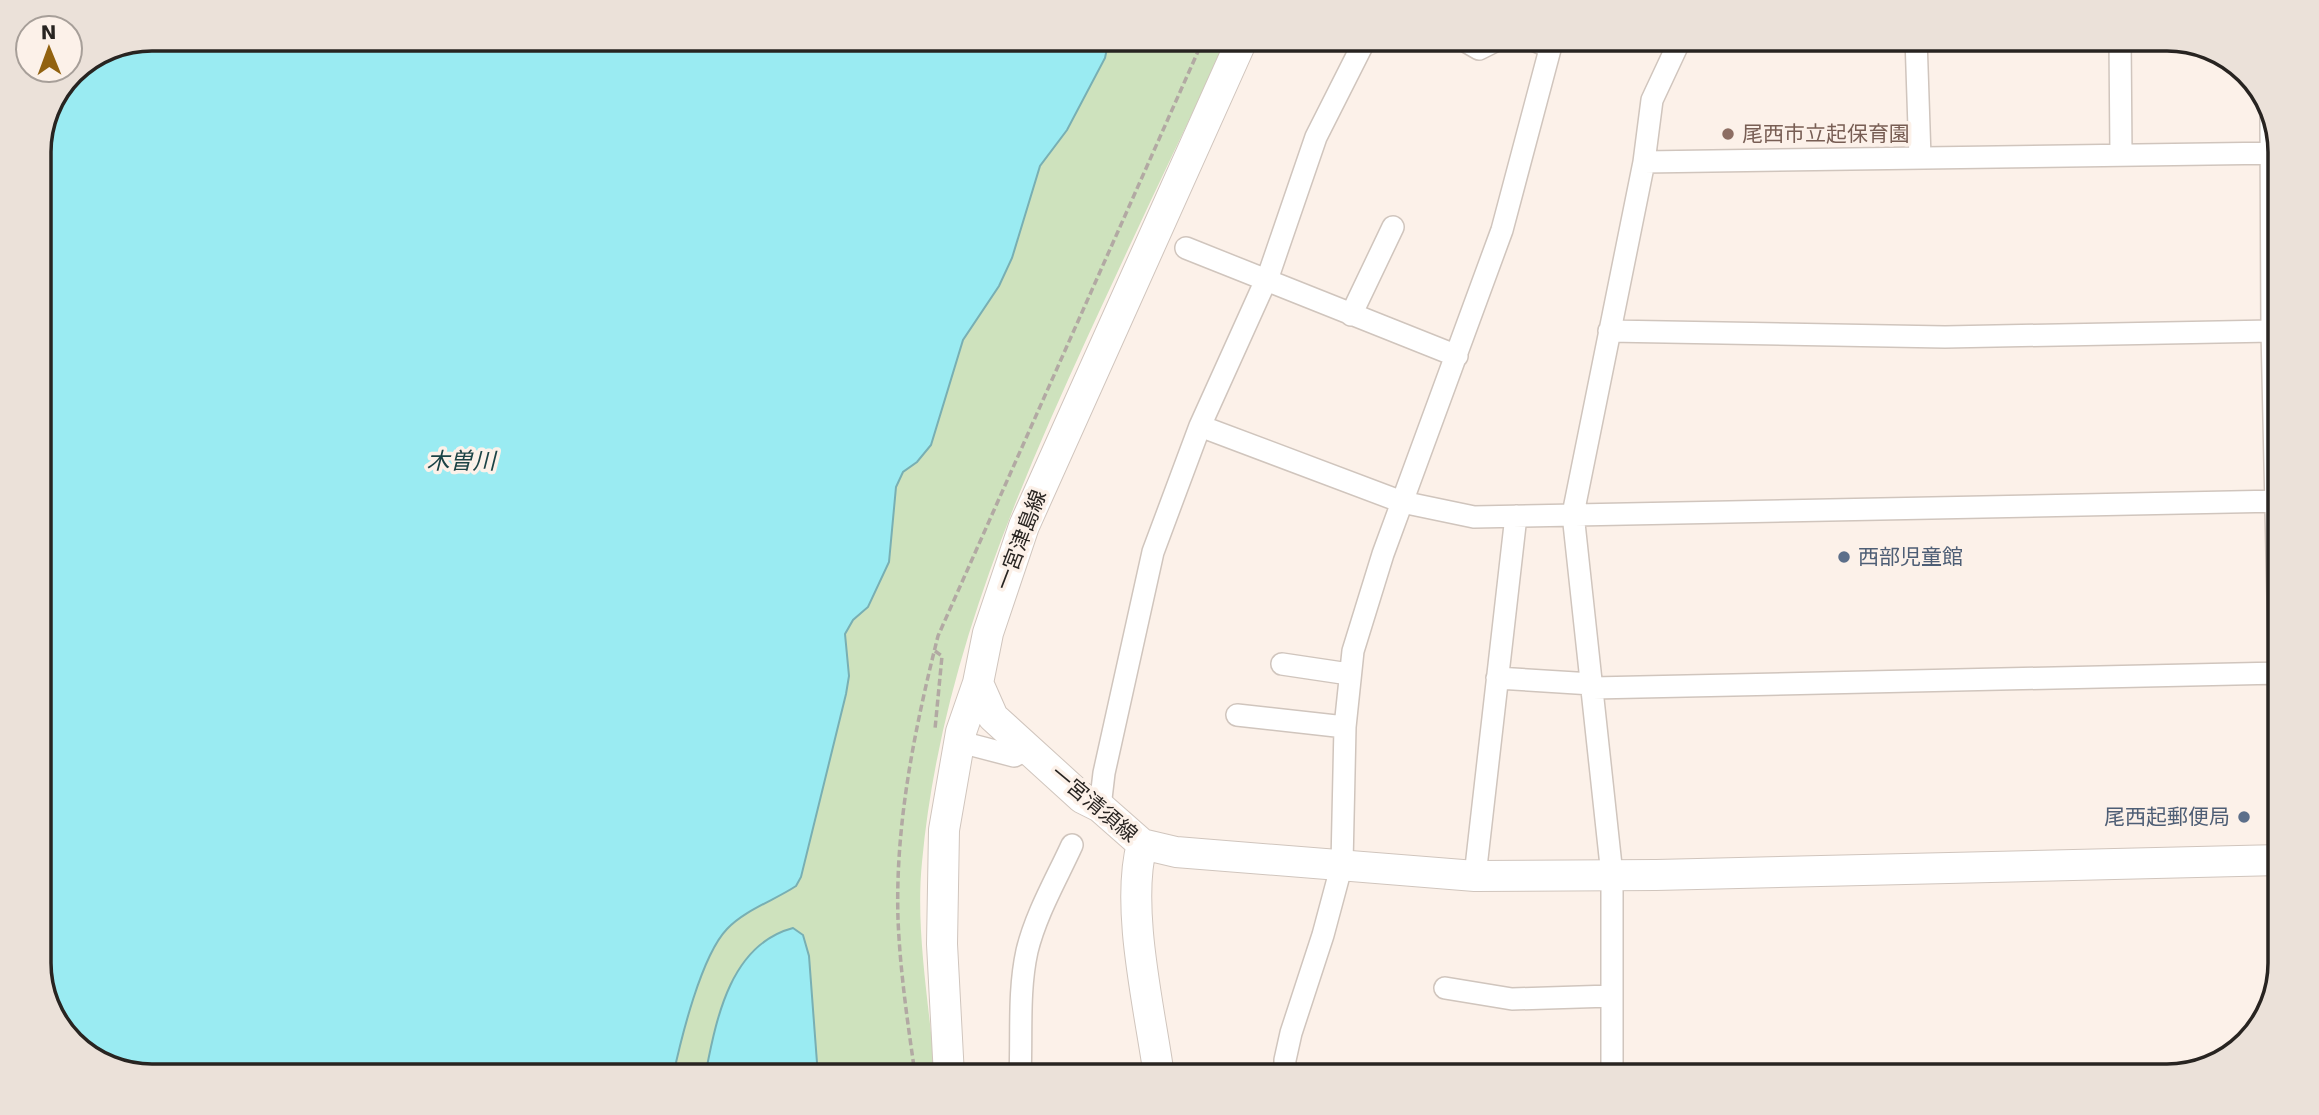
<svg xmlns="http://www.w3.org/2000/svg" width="2319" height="1115" font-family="'DejaVu Sans','Noto Sans JP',sans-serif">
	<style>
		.green { fill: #cee2bd }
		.water { fill: #9aebf2; stroke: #78afb3; stroke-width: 2 }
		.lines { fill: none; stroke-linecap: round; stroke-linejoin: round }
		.street-casing { stroke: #d0c5bd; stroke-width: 24 }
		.secondary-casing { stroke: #d0c5bd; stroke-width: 32 }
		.path { stroke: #b2a9a3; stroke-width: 3.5; stroke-dasharray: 7 3.5; stroke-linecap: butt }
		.street { stroke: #fff; stroke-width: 21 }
		.secondary { stroke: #fff; stroke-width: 30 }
		.education-dot { fill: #8d6e63; stroke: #fcf1e9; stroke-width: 2.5 }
		.service-dot { fill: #5c6f8a; stroke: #fcf1e9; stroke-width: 2.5 }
		.labels { text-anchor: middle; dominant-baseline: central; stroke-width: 7; stroke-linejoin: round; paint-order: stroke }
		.education-label { font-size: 21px; fill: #785e54; stroke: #fcf1e9; text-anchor: start }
		.street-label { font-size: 21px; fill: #282421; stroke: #fcf1e9 }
		.service-label { font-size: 21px; fill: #4e5e75; stroke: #fcf1e9; text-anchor: start }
		.water-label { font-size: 23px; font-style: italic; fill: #1c4346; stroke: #fcf1e9 }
		.rim { fill: none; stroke: #282421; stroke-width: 3.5 }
	</style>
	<rect width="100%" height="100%" fill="#fcf1e9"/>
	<!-- green -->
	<path class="green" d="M1097 38 1228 39C1180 138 1133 238 1087 338 1010 506 939 677 922 862 915 932 930 1006 935 1076H658L862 560Z"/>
	<!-- water -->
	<path class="water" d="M152 39H1109L1105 58 1067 130 1040 166 1012 258 999 286 963 340 931 445 917 462 903 472 896 487 889 562 868 607 853 620 845 634 849 676 846 694 801 877 796 886C775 900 745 910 727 929 701 956 681 1039 673 1076H152L102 1065 58 1026 39 971V145L72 71Z
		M793 928 803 935 809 956 818 1076H705C716 1021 729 945 793 928Z"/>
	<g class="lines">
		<defs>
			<path id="street" d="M1460 38 1479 49 1501 38
				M1529 38 1549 47
				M1916 38 1920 158
				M2120 38 2121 155
				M2271 119 2272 331 2280 685
				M1644 162 2280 153
				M1186 248 1457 356
				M1351 315 1393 227
				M1609 331 1945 337 2272 331
				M1200 426 1402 502 1474 517 2280 501
				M1282 664 1349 674
				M1497 678 1592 684
				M1593 688 2280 673
				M1237 715 1345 727
				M972 745 1014 756 1028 749
				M1100 807 1104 773 1153 552 1200 426 1270 271 1316 137 1366 38
				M1475 876 1516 516
				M1445 988 1512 999 1611 996
				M1020 1076C1022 1035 1018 992 1027 951 1036 914 1056 880 1072 845
				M1285 1076V1060L1291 1033 1323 935 1342 864 1345 727 1353 651 1383 554 1502 230 1553 38
				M1612 1076V875L1573 514 1644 162 1652 100 1681 38"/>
			<path id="secondary" d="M978 683 993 717 1082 798 1100 807 1142 844 1176 852 1475 876 1656 875 2280 860
				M1142 844C1125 908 1150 1010 1159 1076
				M949 1076 942 944 944 830 961 732 978 683 988 633 1024 526 1243 38"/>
		</defs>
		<!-- street casing -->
		<use href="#street" class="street-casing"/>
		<!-- secondary casing -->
		<use href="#secondary" class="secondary-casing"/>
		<!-- path -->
		<path class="path" d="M935 651 942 656 935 729
			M911 1076 914 1067C907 1018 900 969 898 919 895 824 915 727 938 636L1204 38"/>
		<!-- street -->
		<use href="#street" class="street"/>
		<!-- secondary -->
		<use href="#secondary" class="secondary"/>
	</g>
	<!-- markers -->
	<circle class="education-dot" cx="1728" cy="134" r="7"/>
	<g class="service-dot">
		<circle cx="1844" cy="557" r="7"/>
		<circle cx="2244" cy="817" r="7"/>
	</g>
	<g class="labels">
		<!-- education labels -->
		<g class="education-label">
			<text x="1742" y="134">尾西市立起保育園</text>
		</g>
		<!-- street labels -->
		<g class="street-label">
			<text transform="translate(1021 540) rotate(-69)">一宮津島線</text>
			<text transform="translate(1094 804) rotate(40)">一宮清須線</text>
		</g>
		<!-- service labels -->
		<g class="service-label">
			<text x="1858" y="557">西部児童館</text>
			<text x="2230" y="817" text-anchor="end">尾西起郵便局</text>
		</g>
		<!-- water labels -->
		<g class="water-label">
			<text x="461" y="461">木曽川</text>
		</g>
	</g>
	<!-- crop -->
	<path d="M0 0H2319V1115H0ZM152 51H2167A101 101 0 0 1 2268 152V963A101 101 0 0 1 2167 1064H152A101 101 0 0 1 51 963V152A101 101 0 0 1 152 51Z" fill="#ebe1d9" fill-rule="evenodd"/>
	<path class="rim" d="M152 51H2167A101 101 0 0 1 2268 152V963A101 101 0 0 1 2167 1064H152A101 101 0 0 1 51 963V152A101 101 0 0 1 152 51Z"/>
	<!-- north arrow -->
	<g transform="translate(49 49) rotate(359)"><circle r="33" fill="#fcf1e9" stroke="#a79f99" stroke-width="2"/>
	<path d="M0-5L12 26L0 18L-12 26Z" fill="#926210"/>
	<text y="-10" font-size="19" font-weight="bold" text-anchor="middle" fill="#282421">N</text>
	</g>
</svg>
